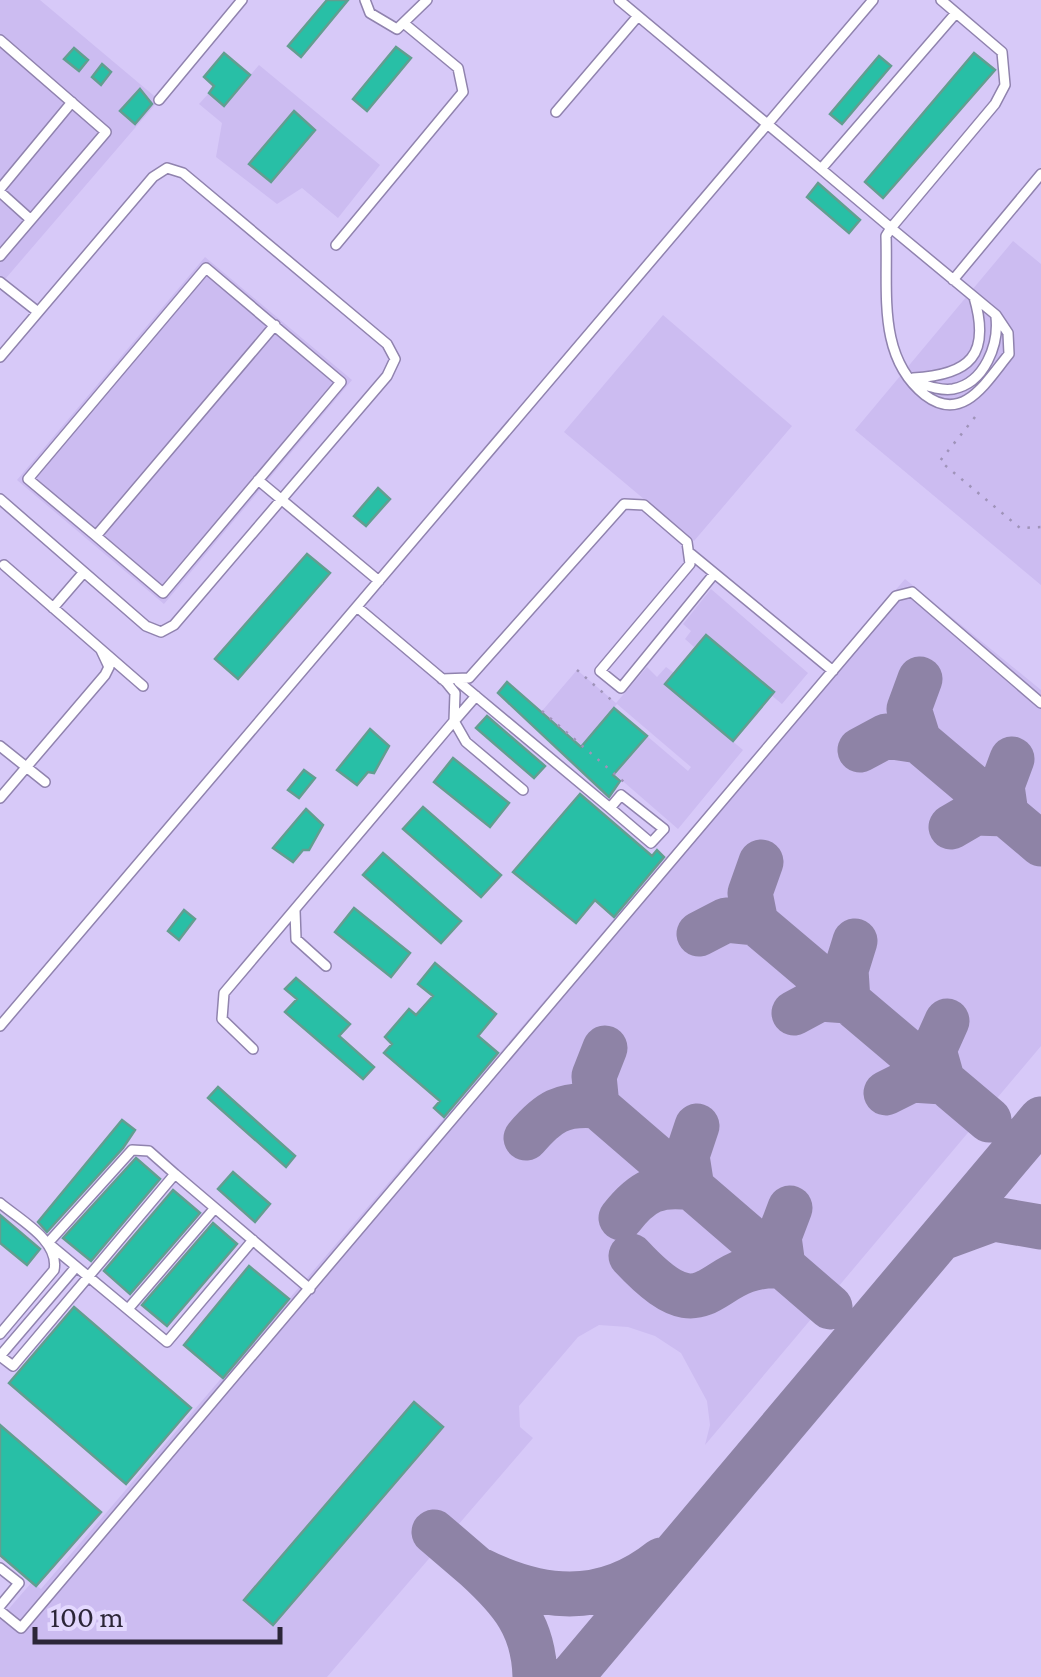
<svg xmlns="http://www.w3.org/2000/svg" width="1041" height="1677" font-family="'Crimson Pro',serif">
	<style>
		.built { fill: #ccbcf1; fill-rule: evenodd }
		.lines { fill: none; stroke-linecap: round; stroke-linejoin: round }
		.taxiway { stroke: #8e83a6; stroke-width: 45 }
		.building { fill: #28bfa6; stroke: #629e90; stroke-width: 2.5 }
		.lane-casing { stroke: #9083ae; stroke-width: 12 }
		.path { stroke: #9f93b9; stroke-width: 2.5; stroke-dasharray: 2.5 8; stroke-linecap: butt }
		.lane { stroke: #fff; stroke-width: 9 }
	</style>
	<rect width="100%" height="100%" fill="#d7c9f8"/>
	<!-- built -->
	<path class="built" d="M0 0H40L159 100 0 285Z
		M259 65 380 165 338 218 302 188 277 204 216 157 222 123 199 104 209 93 224 105Z
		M1013 241 1041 264V585L855 430Z
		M205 257 352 380 164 604 17 480Z
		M663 315 792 426 694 541 564 432Z
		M905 579 1041 690V1046L705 1445 710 1425 707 1401 681 1353 655 1336 628 1327 599 1325 578 1337 519 1406 520 1427 533 1438 327 1677H0V1619L32 1582 41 1589Z
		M711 589 808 673 782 704 771 695 774 692 707 635 694 647 685 639 691 631 683 624Z
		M647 667 657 677 666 667 674 673 665 684 743 750 678 829 542 711 577 670 616 703ZM617 704 691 767 688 771 647 736 627 758 595 730Z"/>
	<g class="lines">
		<!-- taxiway -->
		<path class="taxiway" d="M919 741 1041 844
			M860 750 886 736 919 741 909 709 920 679
			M951 827 975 813 1006 814 1002 786 1012 759
			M756 923 989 1120
			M699 934 726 920 756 923 750 893 761 862
			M794 1013 820 999 848 1001 846 970 855 941
			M886 1093 912 1080 943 1082 934 1050 947 1021
			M597 1106 830 1307
			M526 1138C548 1112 562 1103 597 1106L594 1076 605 1048
			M621 1218C642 1191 658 1183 692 1188L687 1156 697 1126
			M945 1237 994 1219 1041 1227
			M631 1256C712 1343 704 1260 783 1266L779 1237 790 1208
			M434 1532 476 1568
			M535 1677C534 1627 512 1601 476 1568 539 1600 601 1608 661 1560
			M571 1677 1041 1119"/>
	</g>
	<!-- building -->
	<path class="building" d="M327 0H348L301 57 288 46Z
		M396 47 411 58 367 111 353 99Z
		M74 48 88 60 79 71 64 59Z
		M224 53 250 75 224 106 209 93 214 86 204 77Z
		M974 53 995 70 883 198 865 182Z
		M879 56 891 66 842 124 830 114Z
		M102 64 111 72 101 85 92 77Z
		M140 89 152 104 135 124 120 111Z
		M294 111 315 130 271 182 249 164Z
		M818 183 860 220 849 233 807 197Z
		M378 488 390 499 366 526 354 516Z
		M307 554 330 573 238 679 215 659Z
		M706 635 774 692 733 741 665 684Z
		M507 682 581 747 614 708 647 736 613 775 620 781 609 797 498 693Z
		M487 716 545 766 534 778 476 728Z
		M370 729 389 746 374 773 368 772 357 785 337 770Z
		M453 758 509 803 490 827 434 782Z
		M304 770 315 778 299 798 288 790Z
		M580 794 652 856 657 850 664 857 614 917 595 900 576 923 513 872Z
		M423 807 501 875 481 897 403 829Z
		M306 809 323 825 309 850H303L293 862 273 848Z
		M383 853 461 921 441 943 363 875Z
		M354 908 410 953 391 977 335 932Z
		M184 910 195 919 179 940 168 931Z
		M435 963 496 1014 478 1036 498 1053 444 1117 434 1108 440 1101 384 1053 392 1044 385 1037 409 1009 416 1015 433 996 418 984Z
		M296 978 350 1024 339 1036 374 1067 363 1079 285 1012 297 999 285 989Z
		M218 1087 295 1156 286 1167 208 1098Z
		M122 1120 135 1130 123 1148 47 1232 38 1222Z
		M136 1158 160 1179 91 1261 63 1238Z
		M233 1172 270 1204 255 1222 218 1189Z
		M173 1190 200 1213 130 1294 104 1271Z
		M0 1215 40 1249 27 1265 0 1243Z
		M213 1223 237 1244 167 1326 142 1305Z
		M249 1266 289 1299 223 1378 184 1345Z
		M74 1307 191 1408 126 1484 9 1383Z
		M414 1402 443 1427 273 1625 244 1600Z
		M0 1425 101 1512 36 1586 0 1555Z"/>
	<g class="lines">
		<defs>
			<path id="lane" d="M365 0 370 13 397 29 427 0
				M619 0 821 169 956 13
				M0 40 106 132 0 256
				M159 100 242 0
				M556 112 638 16
				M821 169 891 228 886 236C888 292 877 357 925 395 963 424 986 382 1009 354L1008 333 996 315 891 228 995 104 1005 85 1002 52 941 0
				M0 189 72 102
				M0 192 30 219
				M336 245 463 92 458 68 406 25
				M953 280 1041 174
				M0 282 38 312
				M0 357 153 177 167 168 183 173 387 344 395 359 387 376 174 625 161 632 146 626 0 499
				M913 378C970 375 991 355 974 297
				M912 381C925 385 940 391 953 389 985 383 999 344 996 317
				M258 480 379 581
				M96 536 163 593 341 382 206 268 28 479 96 536 275 325
				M691 554 833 671
				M4 565 143 686
				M357 607 446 682 455 693 454 721
				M53 608 84 572
				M442 679 469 678 624 504 644 505 687 542 690 564 600 671 621 688 714 574
				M459 682 610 808 621 795 664 829 651 843 610 808
				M456 719 476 696
				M0 746 45 782
				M0 798 105 675 109 667 101 650
				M295 911 296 939 326 966
				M0 1026 873 0
				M253 1049 222 1019 224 993 454 721 466 742 523 790
				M0 1203C20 1220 60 1241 54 1270L0 1334
				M215 1208 310 1289
				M76 1267 0 1356 13 1366 175 1174 149 1151 132 1150 48 1243C88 1276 127 1309 167 1342L253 1240
				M128 1309 215 1208 175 1174
				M0 1568 19 1583 0 1606
				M0 1611 21 1628 896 596 912 592 1041 703"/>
		</defs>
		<!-- lane casing -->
		<use href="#lane" class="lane-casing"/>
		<!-- path -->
		<path class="path" d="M975 417 940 461 1020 528 1041 527
			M577 670 616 704
			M542 711 624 782"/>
		<!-- lane -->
		<use href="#lane" class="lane"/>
	</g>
	<!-- scale -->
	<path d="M35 1627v15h245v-15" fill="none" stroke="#2c2638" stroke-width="5"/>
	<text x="50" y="1627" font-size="30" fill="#2c2638" stroke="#e3d8fe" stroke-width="8" paint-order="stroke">100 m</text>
</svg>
